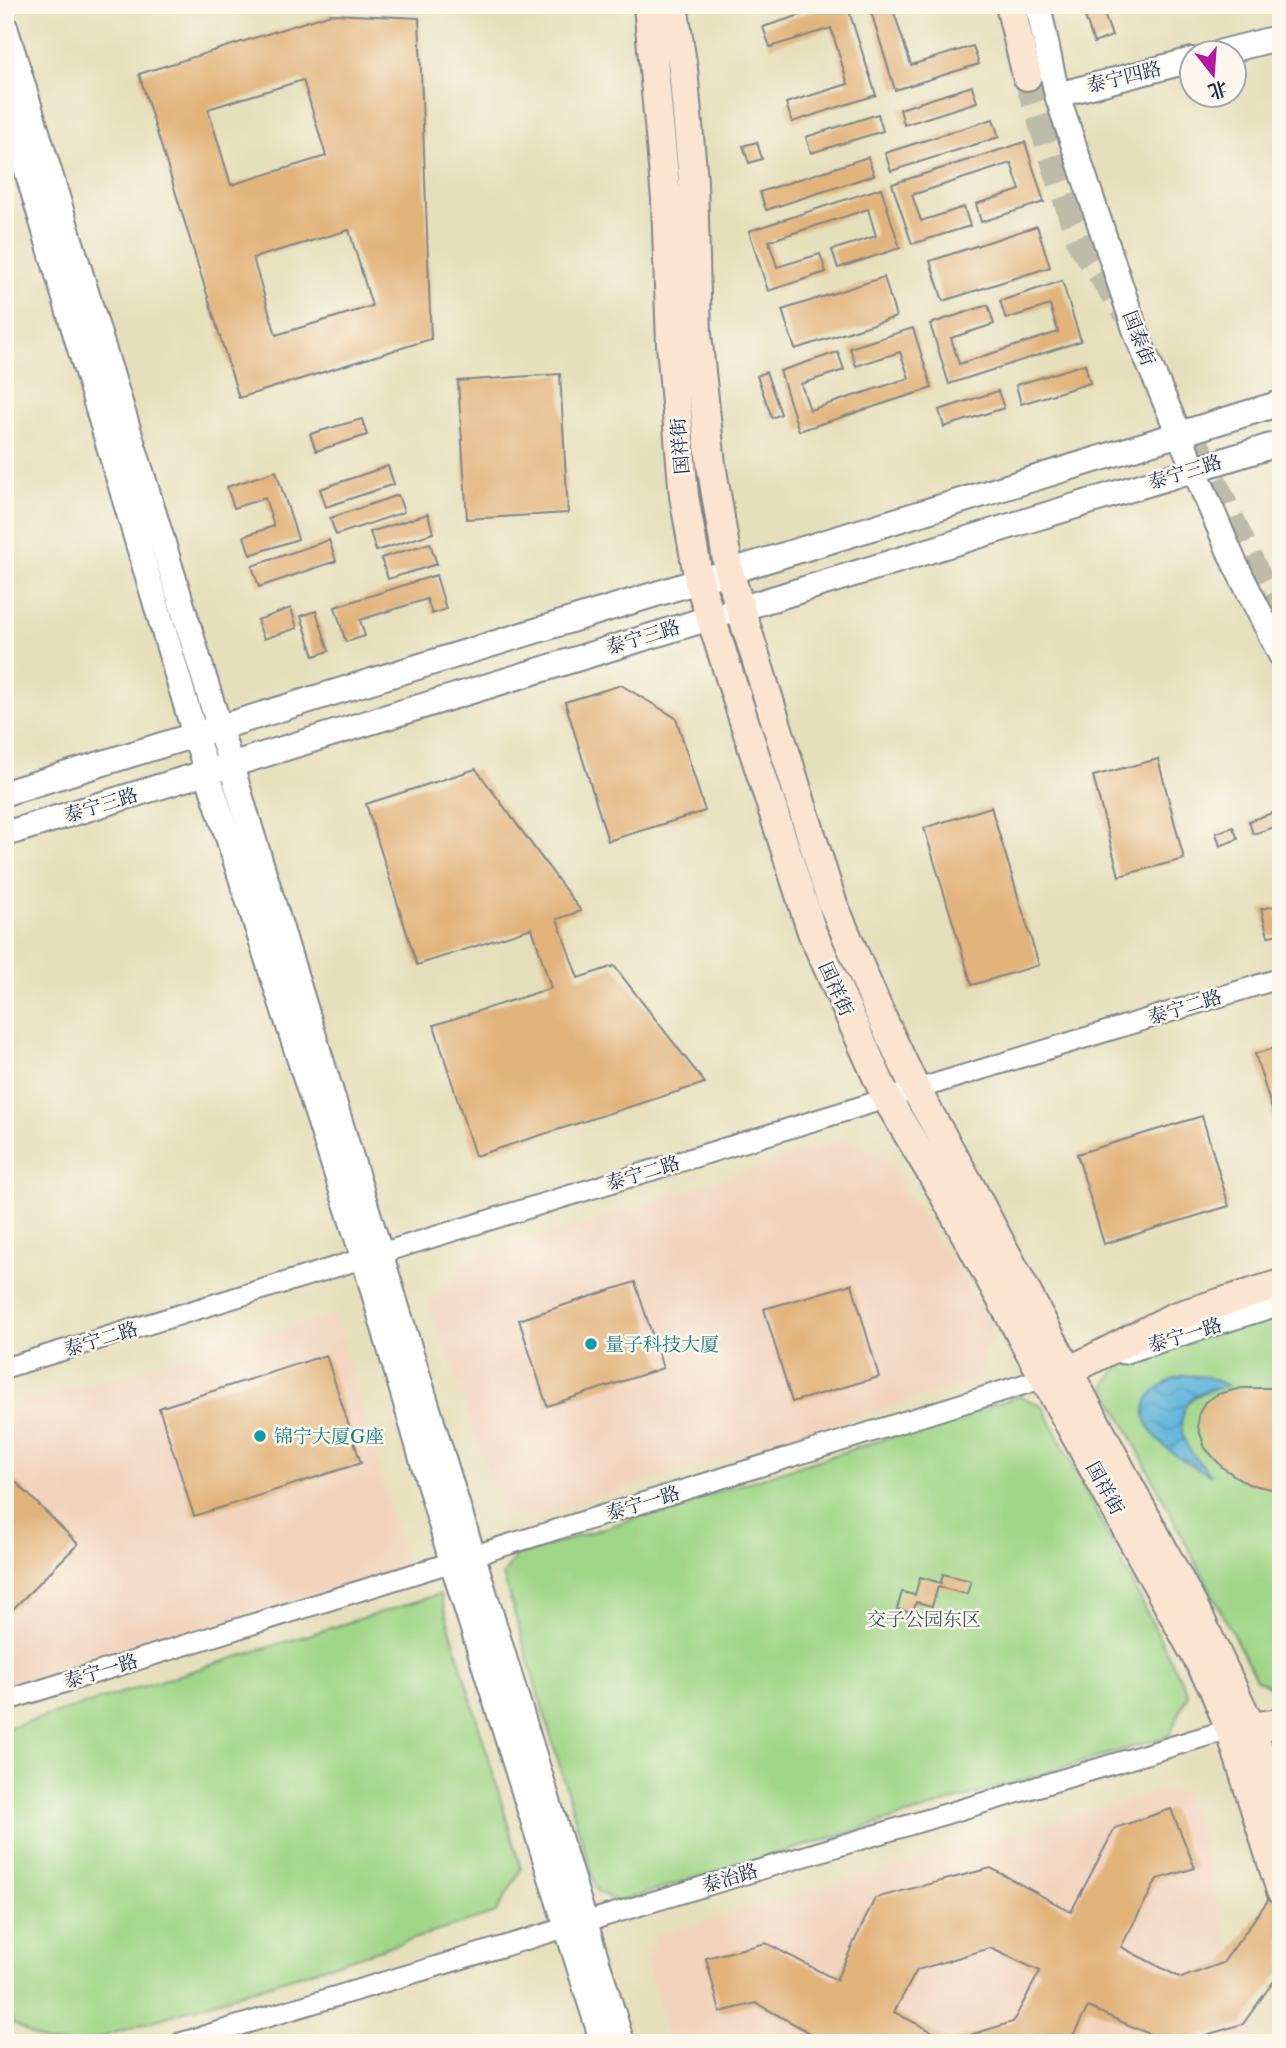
<svg xmlns="http://www.w3.org/2000/svg" width="1286" height="2048" font-family="'Libre Caslon Text','Noto Serif SC',serif">
	<style>
		.built { fill: #f2d4be }
		.green { fill: #a0d687; stroke: #5e8272; stroke-width: 2 }
		.water { fill: url(#water-waves); stroke: #3c729c; stroke-width: 2 }
		.building { fill: #e2b37a; fill-rule: evenodd }
		.lines { fill: none; stroke-linecap: round; stroke-linejoin: round }
		.secondary-tunnel { stroke: #bdbca8; stroke-width: 28; stroke-dasharray: 28 14; stroke-linecap: butt }
		.minor-casing { stroke: #80878c; stroke-width: 23 }
		.tertiary-casing { stroke: #80878c; stroke-width: 28 }
		.secondary-casing { stroke: #80878c; stroke-width: 32 }
		.minor { stroke: #fff; stroke-width: 19 }
		.tertiary { stroke: #fff; stroke-width: 24 }
		.secondary { stroke: #fce5d0; stroke-width: 28 }
		.culture-dot { fill: #0f9aa8; stroke: #fbf7ec; stroke-width: 2.5 }
		.labels { text-anchor: middle; dominant-baseline: central; stroke-width: 5; stroke-linejoin: round; paint-order: stroke }
		.street-label { font-size: 19px; fill: #1b2f5e; stroke: #fbf7ec }
		.culture-label { font-size: 19px; fill: #0d838f; stroke: #fbf7ec; text-anchor: start }
		.park-label { font-size: 19px; fill: #3c5968; stroke: #fbf7ec }
	</style>
	<defs>
		<pattern id="water-waves" width="16" height="10" patternUnits="userSpaceOnUse" patternTransform="scale(1.75)"><rect width="16" height="10" fill="#5db4da"/><path d="M0 5q4-4 8 0t8 0" fill="none" stroke="#4c93b4"/></pattern>
	</defs>
	<rect width="100%" height="100%" fill="#fbf7ec"/>
	<filter id="ink" filterUnits="userSpaceOnUse"><feTurbulence type="fractalNoise" baseFrequency=".0143" numOctaves="2"/><feDisplacementMap in="SourceGraphic" scale="14" xChannelSelector="R" yChannelSelector="G"/><feConvolveMatrix kernelMatrix="1 2 1 2 8 2 1 2 1" color-interpolation-filters="sRGB"/></filter>
	<filter id="wash" filterUnits="userSpaceOnUse"><feTurbulence type="fractalNoise" baseFrequency=".00686" numOctaves="4" result="noise"/><feDisplacementMap in="SourceGraphic" scale="28" xChannelSelector="R" yChannelSelector="G"/><feGaussianBlur stdDeviation="1.57" result="paint"/><feColorMatrix in="noise" values="0 0 0 0 0 0 0 0 0 0 0 0 0 0 0 0 0 1.4 0 .05"/><feComposite in="paint" operator="in"/></filter>
	<g filter="url(#wash)">
		<rect width="100%" height="100%" fill="#e6dfbb"/>
		<!-- built -->
		<path class="built" d="M845 1139 887 1160 994 1330 974 1381 532 1517 503 1513 429 1303 473 1260Z
			M336 1314 407 1568 5 1683V1408Z
			M1165 1790 1186 1793 1258 2043H670L646 1961 656 1935Z"/>
		<!-- green -->
		<path class="green" d="M1281 1313V1692L1256 1679 1105 1386 1119 1365Z
			M1020 1396 1043 1407 1188 1694 1169 1736 617 1902 597 1891 503 1575 516 1556Z
			M440 1594 521 1869 496 1913 83 2043H47L13 2023 5 2001V1729Z"/>
		<!-- water -->
		<path class="water" d="M1184 1375 1208 1377 1228 1386C1215 1389 1196 1393 1187 1403 1185 1406 1184 1410 1183 1413 1176 1440 1194 1458 1212 1475 1164 1457 1104 1403 1184 1375Z"/>
		<g id="blocks">
			<!-- building -->
			<path class="building" d="M832 5H847L876 95 792 122 786 103 848 84 831 28 770 47 763 27Z
				M869 5H903L893 9 911 65 973 46 979 64 895 90Z
				M1081 5H1101L1112 36 1094 43Z
				M331 14 419 18 431 339 239 398 139 74ZM303 80 326 156 231 185 208 109ZM349 230 372 306 276 335 253 258Z
				M972 86 977 102 904 125 900 109Z
				M878 114 883 131 811 153 806 137Z
				M993 119 999 137 891 171 885 153Z
				M757 142 762 159 749 163 743 146Z
				M1025 142 1044 202 981 222 976 204 1020 190 1011 163 912 195 921 221 964 207 970 226 912 244 892 184Z
				M868 157 874 175 766 210 760 192Z
				M881 188 900 248 838 268 832 250 876 236 868 209 769 241 777 267 820 254 826 272 768 291 749 231Z
				M1037 226 1050 267 943 301 930 261Z
				M884 277 896 317 795 349 782 310Z
				M1062 281 1081 341 949 384 930 324 988 305 994 324 951 338 959 364 1058 332 1050 305 1006 319 1000 301Z
				M913 328 932 388 799 431 780 371 838 352 844 370 801 384 810 410 909 378 900 352 856 366 850 348Z
				M1085 364 1090 383 1021 404 1016 385Z
				M766 372 781 414 772 418 757 376Z
				M560 374 568 513 467 519 458 381Z
				M998 391 1004 408 944 427 939 410Z
				M362 419 367 435 316 451 310 434Z
				M388 466 394 484 326 507 320 489Z
				M276 471 298 539 250 555 244 536 274 526 265 498 234 508 227 487Z
				M398 495 404 512 336 535 330 518Z
				M428 514 433 533 376 551 370 532Z
				M329 540 336 561 259 587 252 566Z
				M430 543 437 564 388 579 381 558Z
				M436 575 446 609 432 614 427 599 360 620 365 636 346 642 335 607Z
				M291 608 297 628 264 639 257 620Z
				M316 611 329 651 314 656 301 616Z
				M621 685 676 718 705 811 608 841 565 702Z
				M1158 759 1184 859 1119 876 1093 776Z
				M476 769 581 911 557 919 578 978 614 966 705 1083 475 1156 434 1025 551 988 532 928 417 965 366 804Z
				M991 807 1039 965 972 985 924 828Z
				M1281 810V825L1253 834 1249 821Z
				M1233 827 1238 839 1220 846 1216 833Z
				M1275 906 1281 934 1268 936 1261 909Z
				M1281 1046V1132H1279L1255 1054Z
				M1202 1116 1229 1206 1104 1244 1077 1154Z
				M635 1282 663 1368 547 1406 519 1320Z
				M852 1284 879 1377 792 1402 764 1309Z
				M326 1355 361 1463 194 1516 159 1408Z
				M1242 1388H1270L1281 1391V1491L1248 1484 1223 1468 1205 1448 1198 1427 1199 1413 1205 1402 1218 1394Z
				M10 1476 78 1544 5 1617V1480Z
				M943 1574 971 1581 967 1594 938 1587 932 1606 916 1602 913 1613 897 1609 902 1592 915 1595 920 1577 941 1583Z
				M1171 1809 1195 1868 1157 1879 1121 1947 1181 1978 1223 1963 1281 1882V1971L1243 2024 1179 2043H1170L1088 2007 1069 2043H810L814 2035 756 2003 720 2012 706 1958 766 1943 836 1980 875 1898 991 1868 1071 1912 1115 1828ZM990 1948 1040 1971 1013 2022 950 2041 894 2012 917 1970Z"/>
		</g>
	</g>
	<g filter="url(#ink)">
		<use href="#blocks" fill-opacity="0" stroke="#80878c" stroke-width="2"/>
		<g class="lines">
			<!-- secondary-tunnel -->
			<path class="secondary-tunnel" d="M1027 76 1081 243 1127 313
				M1195 443 1281 628"/>
			<defs>
				<path id="minor" d="M1123 1354 1281 1305
					M5 1368 1281 978
					M5 1701 1054 1375
					M180 2043 1230 1729 1242 1728"/>
				<path id="tertiary" d="M1038 5 1057 95 1138 338 1234 562 1281 655
					M5 27 622 2043
					M1222 52 1281 37
					M1057 95 1192 60
					M5 97 195 735 364 1259 452 1562 603 2043
					M5 793 1281 403
					M5 834 1281 443"/>
				<path id="secondary" d="M648 5 666 199 671 345 684 496 699 581 812 932 887 1099 941 1189 1213 1687 1230 1729 1281 1891
					M673 5 683 69 693 181 697 335 711 464 729 572 832 902 881 1016 916 1090 968 1182 1201 1621 1251 1727 1281 1816
					M1010 5 1027 76
					M1069 1371 1174 1317 1281 1284
					M1251 1727 1281 1723"/>
			</defs>
			<!-- minor casing -->
			<use href="#minor" class="minor-casing"/>
			<!-- tertiary casing -->
			<use href="#tertiary" class="tertiary-casing"/>
			<!-- secondary casing -->
			<use href="#secondary" class="secondary-casing"/>
			<!-- minor -->
			<use href="#minor" class="minor"/>
			<!-- tertiary -->
			<use href="#tertiary" class="tertiary"/>
			<!-- secondary -->
			<use href="#secondary" class="secondary"/>
		</g>
	</g>
	<!-- markers -->
	<g class="culture-dot">
		<circle cx="591" cy="1344" r="7"/>
		<circle cx="260" cy="1436" r="7"/>
	</g>
	<g class="labels">
		<!-- street labels -->
		<g class="street-label">
			<text transform="translate(1124 77) rotate(-14)">泰宁四路</text>
			<text transform="translate(1139 338) rotate(69)">国泰街</text>
			<text transform="translate(680 446) rotate(-95)">国祥街</text>
			<text transform="translate(1185 472) rotate(-17)">泰宁三路</text>
			<text transform="translate(643 637) rotate(-17)">泰宁三路</text>
			<text transform="translate(101 805) rotate(-17)">泰宁三路</text>
			<text transform="translate(836 989) rotate(66)">国祥街</text>
			<text transform="translate(1185 1007) rotate(-17)">泰宁二路</text>
			<text transform="translate(643 1173) rotate(-17)">泰宁二路</text>
			<text transform="translate(1185 1335) rotate(-17)">泰宁一路</text>
			<text transform="translate(101 1339) rotate(-17)">泰宁二路</text>
			<text transform="translate(1105 1488) rotate(61)">国祥街</text>
			<text transform="translate(643 1503) rotate(-17)">泰宁一路</text>
			<text transform="translate(101 1671) rotate(-17)">泰宁一路</text>
			<text transform="translate(730 1878) rotate(-17)">泰治路</text>
		</g>
		<!-- culture labels -->
		<g class="culture-label">
			<text x="605" y="1344">量子科技大厦</text>
			<text x="274" y="1436">锦宁大厦G座</text>
		</g>
		<!-- park labels -->
		<g class="park-label">
			<text x="924" y="1619">交子公园东区</text>
		</g>
	</g>
	<!-- margin -->
	<rect width="1286" height="2048" fill="none" stroke="#fbf7ec" stroke-width="28"/>
	<!-- north arrow -->
	<g transform="translate(1213 74) rotate(163)"><circle r="33" fill="#fbf7ec" stroke="#a1a7b3" stroke-width="2"/>
	<path d="M0-5L12 26L0 18L-12 26Z" fill="#b5179e"/>
	<text y="-10" font-size="19" font-weight="bold" text-anchor="middle" fill="#1b2f5e">北</text>
	</g>
</svg>
